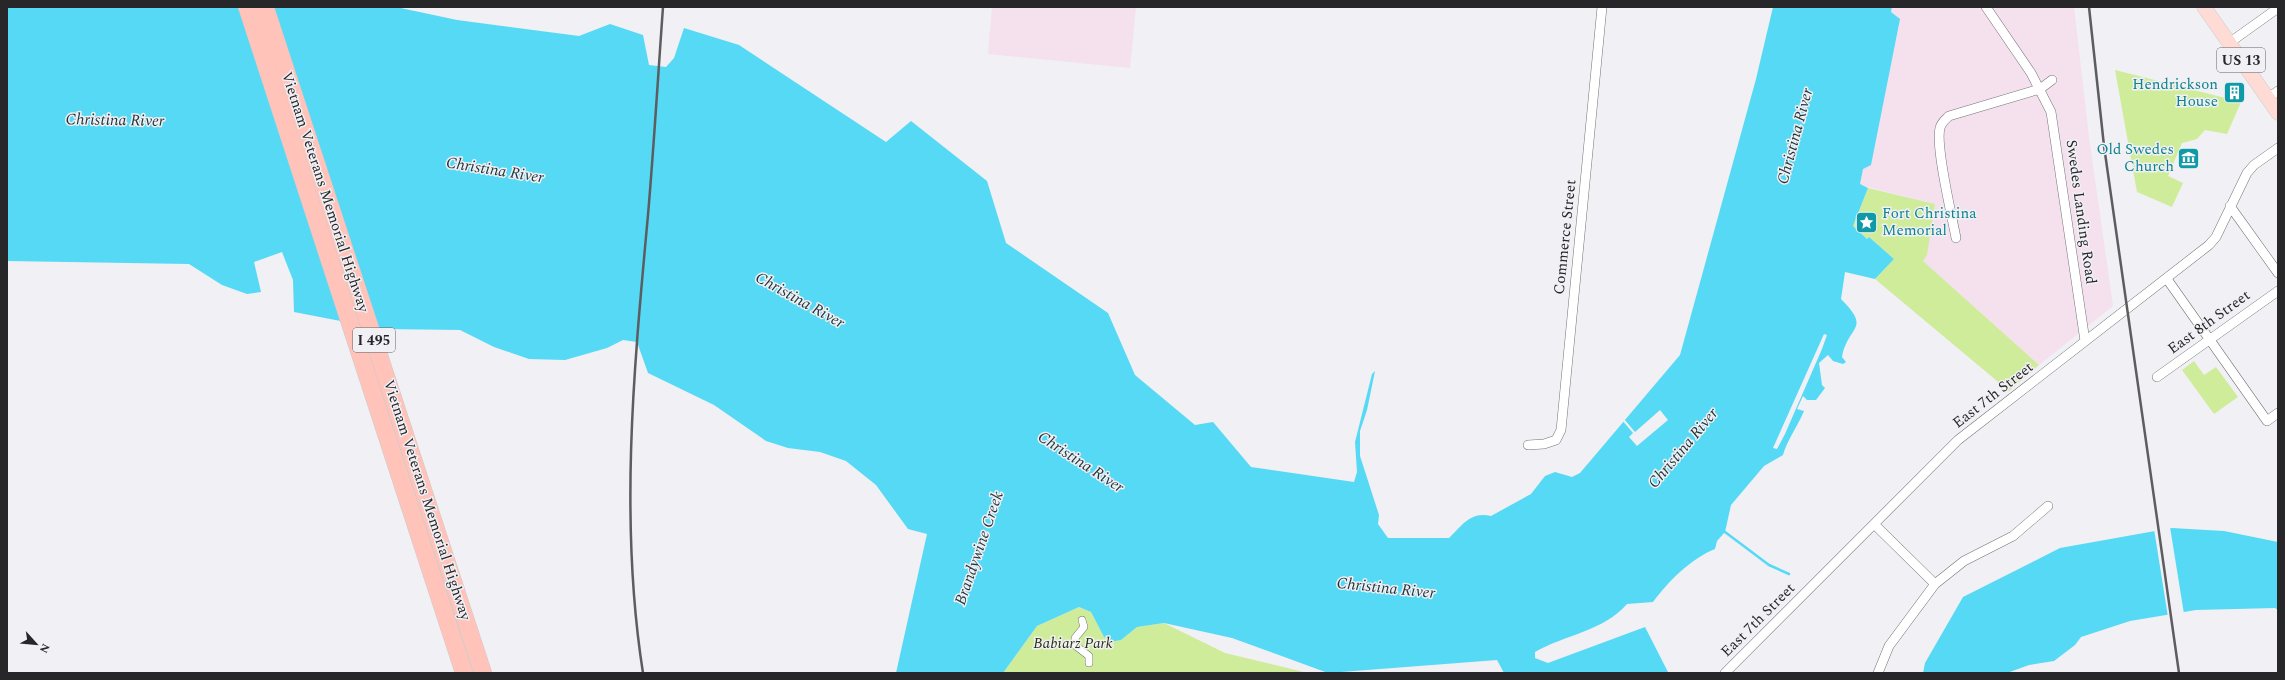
<svg xmlns="http://www.w3.org/2000/svg" width="2285" height="680" font-family="Spectral,serif">
	<style>
		.industrial { fill: #f5e0ee }
		.green { fill: #cfec9a }
		.water { fill: #55d9f5 }
		.pier { fill: #f0f0f5 }
		.lines { fill: none; stroke-linecap: round; stroke-linejoin: round }
		.stream { stroke: #55d9f5; stroke-width: 2.5 }
		.pedestrian-casing { stroke: #737377; stroke-width: 8 }
		.minor-casing { stroke: #737377; stroke-width: 10 }
		.primary-casing { stroke: #cbcbcc; stroke-width: 15 }
		.motorway-casing { stroke: #cbcbcc; stroke-width: 18 }
		.pedestrian { stroke: #fff; stroke-width: 7 }
		.minor { stroke: #fff; stroke-width: 9 }
		.primary { stroke: #ffdbd5; stroke-width: 14 }
		.motorway { stroke: #ffc3b9; stroke-width: 17 }
		.rail { stroke: #5d5d60; stroke-width: 2.5 }
		.labels { text-anchor: middle; dominant-baseline: central; stroke-width: 3; stroke-linejoin: round; paint-order: stroke }
		.shield { fill: #f0f0f5; stroke: #636366; stroke-width: 1 }
		.shield-label { font-size: 14px; font-weight: bold; fill: #272729 }
		.culture-label { font-size: 15px; fill: #0d838f; stroke: #f0f0f5; text-anchor: end }
		.street-label { font-size: 15px; fill: #272729; stroke: #f0f0f5 }
		.park-label { font-size: 15px; font-style: italic; fill: #27320d; stroke: #f0f0f5 }
		.water-label { font-size: 16px; font-style: italic; fill: #1e3439; stroke: #f0f0f5 }
	</style>
	<rect width="100%" height="100%" fill="#f0f0f5"/>
	<!-- industrial -->
	<path class="industrial" d="M992 7H1136L1130 68 988 54Z
		M1892 7H2074L2089 137 2113 306 2039 365 1923 261 1935 204 1860 185Z"/>
	<!-- green -->
	<path class="green" d="M2115 70 2241 102 2227 134 2205 130 2197 139 2182 143 2168 176 2183 183 2172 207 2137 192Z
		M1868 188 1935 204 1927 255 1923 261 2039 365 2009 391 1875 279 1894 259 1869 237 1867 239 1853 226Z
		M2194 361 2204 375 2216 367 2238 397 2214 414 2182 370Z
		M1079 607 1091 612 1104 637 1110 642 1121 640 1137 627 1164 623 1225 653 1308 673H1003L1037 626Z"/>
	<!-- water -->
	<path class="water" d="M7 7H396L457 20 579 36 610 24 643 35 649 65 666 67 674 58 684 28 739 45 886 142 911 121 987 181 1006 243 1108 313 1135 375 1195 425 1213 422 1251 467 1354 482 1357 472 1355 442 1372 374 1375 371 1367 410 1360 431V456L1379 515 1378 524 1388 538H1449C1462 526 1470 511 1491 516L1531 494 1545 476 1555 472 1572 477 1580 473 1680 355 1756 79 1773 7H1892L1891 12 1900 19 1871 165 1863 169 1860 184 1868 188 1853 226 1867 239 1869 237 1894 259 1875 279 1845 272 1841 299C1872 330 1848 325 1842 357L1846 362 1843 364 1833 361 1828 355 1819 363 1822 385 1825 388 1816 400H1807L1803 396 1797 409 1804 411C1798 426 1787 440 1783 455L1764 466 1731 505 1725 532 1717 541 1715 549C1690 559 1668 582 1653 602L1627 604C1604 631 1564 635 1535 652V658L1548 663 1645 627 1668 672 1666 673H1504L1497 660 1328 673 1232 638 1164 623 1137 627 1121 640 1110 642 1104 637 1091 612 1079 607 1037 626 1003 673H896L927 534 908 529 876 485 846 461 820 452 788 448 766 441 714 405 648 373 637 342 623 340 607 348 565 360 529 359 494 347 460 330 382 329 294 312 293 280 282 252 254 262 261 292 247 294 222 285 189 264 7 261Z
		M2172 528 2224 531 2278 542V610L2275 608 2196 610 2130 621 2081 637 2075 645 2054 661 2029 665 2007 673H1923L1925 663 1963 597 2060 548Z"/>
	<!-- pier -->
	<path class="pier" d="M1824 334 1827 335 1822 349 1785 434 1777 449 1773 448Z
		M1660 410 1668 420 1637 446 1629 437 1633 433 1622 420 1624 419 1635 432Z
		M2170 527 2184 614 2168 617 2154 529Z"/>
	<g class="lines">
		<!-- stream -->
		<path class="stream" d="M1725 532 1769 565 1789 574"/>
		<defs>
			<path id="pedestrian" d="M1082 620 1084 627 1075 638 1076 646 1089 656V663"/>
			<path id="minor" d="M1986 7 2031 73 2051 112 2085 341
				M2229 43 2278 8
				M2268 98 2278 91
				M2230 206 2278 273
				M1956 238C1952 216 1935 146 1940 128 1941 123 1945 120 1949 116L2040 89 2052 80
				M2167 279 2267 421 2278 413
				M2157 377 2278 291
				M1528 445 1544 444 1556 440 1561 430 1602 7
				M1874 524 1935 584
				M1725 673 1958 440 2209 245 2216 237 2247 173 2254 165 2278 148
				M1878 673 1889 646 1935 584 1964 561 2013 536 2048 506"/>
			<path id="primary" d="M2204 7 2278 113"/>
			<path id="motorway" d="M247 7 464 673
				M265 7 483 673"/>
		</defs>
		<!-- pedestrian casing -->
		<use href="#pedestrian" class="pedestrian-casing"/>
		<!-- minor casing -->
		<use href="#minor" class="minor-casing"/>
		<!-- primary casing -->
		<use href="#primary" class="primary-casing"/>
		<!-- motorway casing -->
		<use href="#motorway" class="motorway-casing"/>
		<!-- pedestrian -->
		<use href="#pedestrian" class="pedestrian"/>
		<!-- minor -->
		<use href="#minor" class="minor"/>
		<!-- primary -->
		<use href="#primary" class="primary"/>
		<!-- motorway -->
		<use href="#motorway" class="motorway"/>
		<!-- rail -->
		<path class="rail" d="M2089 7 2104 146 2179 673
			M643 673C619 521 634 367 648 215 654 145 658 76 663 7"/>
	</g>
	<!-- icons -->
	<defs>
		<symbol id="building-square" viewBox="-11 -11 22 22"><rect x="-9" y="-9" width="18" height="18" rx="4" fill="#0f9aa8" stroke="#f0f0f5"/><path d="M-4-6H4V6H1V3H-1V6H-4ZM-2.5-4.3h1.7v1.8h-1.7ZM.8-4.3h1.7v1.8H.8ZM-2.5-1h1.7V.8h-1.7ZM.8-1h1.7V.8H.8Z" fill="#fff"/></symbol>
		<symbol id="museum-square" viewBox="-11 -11 22 22"><rect x="-9" y="-9" width="18" height="18" rx="4" fill="#0f9aa8" stroke="#f0f0f5"/><path d="M0-6L6-3V-2H-6V-3ZM-5-1h2V3h-2ZM-1-1h2V3h-2ZM3-1h2V3H3ZM-6 4H6V6H-6Z" fill="#fff"/></symbol>
		<symbol id="sight-square" viewBox="-11 -11 22 22"><rect x="-9" y="-9" width="18" height="18" rx="4" fill="#0f9aa8" stroke="#f0f0f5"/><path d="M0-6L1.8-2.2L6-1.7L2.9 1.2L3.7 5.4L0 3.3L-3.7 5.4L-2.9 1.2L-6-1.7L-1.8-2.2Z" fill="#fff"/></symbol>
	</defs>
	<g fill-rule="evenodd">
		<use href="#building-square" x="2222" y="80" width="25" height="25"/>
		<use href="#museum-square" x="2176" y="146" width="25" height="25"/>
		<use href="#sight-square" x="1854" y="210" width="25" height="25"/>
	</g>
	<g class="labels">
		<!-- shield labels -->
		<g class="shield">
			<rect x="2217" y="48" width="48" height="24" rx="3"/>
			<rect x="353" y="328" width="42" height="24" rx="3"/>
		</g>
		<g class="shield-label">
			<text x="2241" y="60">US 13</text>
			<text x="374" y="340">I 495</text>
		</g>
		<!-- culture labels -->
		<g class="culture-label">
			<text x="2218" y="84">Hendrickson<tspan x="2218" dy="17">House</tspan></text>
			<text x="2174" y="149">Old Swedes<tspan x="2174" dy="17">Church</tspan></text>
			<text x="1882" y="213" text-anchor="start">Fort Christina<tspan x="1882" dy="17">Memorial</tspan></text>
		</g>
		<!-- street labels -->
		<g class="street-label">
			<text transform="translate(325 192) rotate(72)">Vietnam Veterans Memorial Highway</text>
			<text transform="translate(2081 212) rotate(82)">Swedes Landing Road</text>
			<text transform="translate(1565 237) rotate(-84)">Commerce Street</text>
			<text transform="translate(2209 322) rotate(-36)">East 8th Street</text>
			<text transform="translate(1993 395) rotate(-38)">East 7th Street</text>
			<text transform="translate(427 500) rotate(72)">Vietnam Veterans Memorial Highway</text>
			<text transform="translate(1758 620) rotate(-45)">East 7th Street</text>
		</g>
		<!-- park labels -->
		<g class="park-label">
			<text x="1073" y="643">Babiarz Park</text>
		</g>
		<!-- water labels -->
		<g class="water-label">
			<text transform="translate(115 120) rotate(1)">Christina River</text>
			<text transform="translate(1795 136) rotate(-75)">Christina River</text>
			<text transform="translate(495 170) rotate(9)">Christina River</text>
			<text transform="translate(800 300) rotate(29)">Christina River</text>
			<text transform="translate(1683 448) rotate(-50)">Christina River</text>
			<text transform="translate(1081 462) rotate(33)">Christina River</text>
			<text transform="translate(979 548) rotate(-71)">Brandywine Creek</text>
			<text transform="translate(1386 588) rotate(6)">Christina River</text>
		</g>
	</g>
	<!-- border -->
	<rect width="2285" height="680" fill="none" stroke="#272729" stroke-width="16"/>
	<!-- north arrow -->
	<g transform="translate(36 644) rotate(117)" stroke="#f0f0f5" stroke-width="3" paint-order="stroke">
	<path d="M0-3L7 15L0 10L-7 15Z" fill="#272729"/>
	<text y="-6" font-size="11" font-weight="bold" text-anchor="middle" fill="#272729">N</text>
	</g>
</svg>
